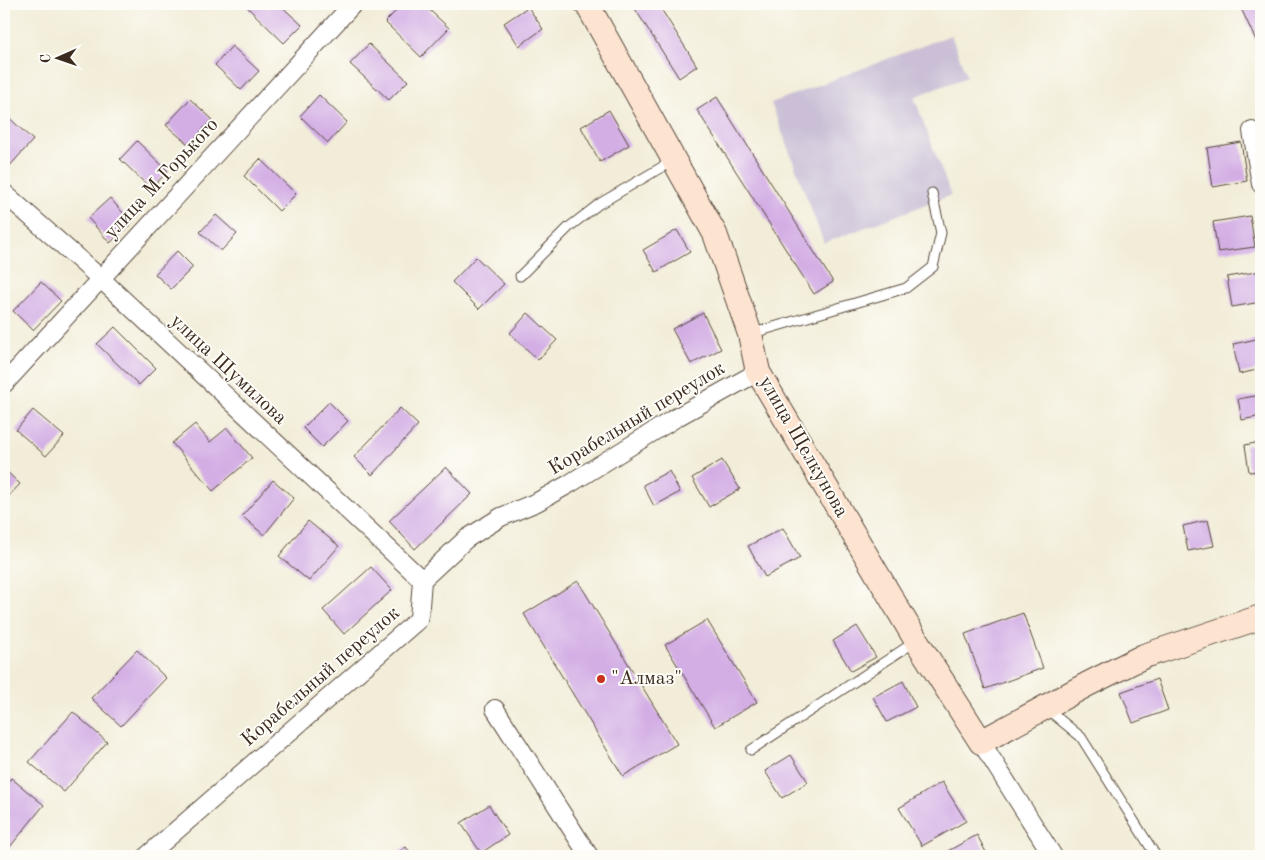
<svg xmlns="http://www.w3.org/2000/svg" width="1265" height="860" font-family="'Old Standard TT',serif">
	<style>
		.industrial { fill: #cabfd6 }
		.building { fill: #d3aee5 }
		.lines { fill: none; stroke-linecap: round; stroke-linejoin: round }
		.lane-casing { stroke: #56473a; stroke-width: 11 }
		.street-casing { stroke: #56473a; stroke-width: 20 }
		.secondary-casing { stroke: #56473a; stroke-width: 26 }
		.lane { stroke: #fff; stroke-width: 9 }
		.street { stroke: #fff; stroke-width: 18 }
		.secondary { stroke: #fde4d1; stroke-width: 24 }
		.poi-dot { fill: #c8321e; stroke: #fdfcf7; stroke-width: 2 }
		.labels { text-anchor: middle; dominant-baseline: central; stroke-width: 4; stroke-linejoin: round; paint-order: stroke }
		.street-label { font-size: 20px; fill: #3b2a1e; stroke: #fdfcf7 }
		.poi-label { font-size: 20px; fill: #3b2a1e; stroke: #fdfcf7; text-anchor: start }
	</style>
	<rect width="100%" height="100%" fill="#fdfcf7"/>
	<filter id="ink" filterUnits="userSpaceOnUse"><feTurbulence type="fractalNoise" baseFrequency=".02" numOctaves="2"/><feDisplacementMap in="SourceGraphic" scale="10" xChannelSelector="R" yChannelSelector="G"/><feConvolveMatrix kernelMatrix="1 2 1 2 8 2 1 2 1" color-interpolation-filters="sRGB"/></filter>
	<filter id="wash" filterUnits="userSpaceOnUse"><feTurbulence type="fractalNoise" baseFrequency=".0096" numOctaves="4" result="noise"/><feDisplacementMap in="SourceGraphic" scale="20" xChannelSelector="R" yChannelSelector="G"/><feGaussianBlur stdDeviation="1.12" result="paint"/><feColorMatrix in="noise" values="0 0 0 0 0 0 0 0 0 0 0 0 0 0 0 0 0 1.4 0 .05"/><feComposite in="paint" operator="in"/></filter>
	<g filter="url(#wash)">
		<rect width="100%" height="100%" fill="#f2edd8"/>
		<!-- industrial -->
		<path class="industrial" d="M951 35 967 77 914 97 951 195 824 243 771 103Z"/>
		<g id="blocks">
			<!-- building -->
			<path class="building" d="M249 4H279L302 25 284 43 247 7Z
				M403 4H423L449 28 421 57 385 22Z
				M632 4H658L697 66 679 78Z
				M1239 4H1261V46L1259 47Z
				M528 7 543 29 519 46 504 23Z
				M369 44 408 81 389 100 350 64Z
				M232 46 259 71 241 90 215 65Z
				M319 95 347 122 328 143 300 116Z
				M717 97 833 282 814 294 697 110Z
				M190 99 212 119 189 145 166 125Z
				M609 110 629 145 600 162 581 127Z
				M4 113 33 140 7 169 4 166Z
				M137 141 168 171 151 189 120 159Z
				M1241 142 1247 181 1213 187 1207 148Z
				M260 159 296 194 279 211 244 176Z
				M110 198 132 223 110 243 88 218Z
				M216 215 237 234 221 251 200 232Z
				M1250 216 1255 247 1218 252 1213 222Z
				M677 230 690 252 656 272 643 250Z
				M177 251 193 267 171 289 155 274Z
				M476 257 504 284 479 309 452 282Z
				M1261 271V302L1232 307 1227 277Z
				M41 282 61 301 33 330 13 311Z
				M528 313 557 340 538 360 510 333Z
				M703 313 721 349 691 364 672 329Z
				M115 327 156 368 139 385 97 344Z
				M1261 338V369L1239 374 1233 344Z
				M1261 395V416L1242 420 1238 399Z
				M329 402 348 421 322 447 303 428Z
				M400 408 418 425 372 475 354 457Z
				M33 410 64 436 46 456 16 430Z
				M195 424 210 442 227 428 252 458 213 491 172 443Z
				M1261 442V471L1249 472 1245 445Z
				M722 460 740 489 709 507 692 478Z
				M446 467 472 494 415 549 389 521Z
				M4 469 20 484 4 501Z
				M669 471 680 492 654 506 643 485Z
				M273 480 294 498 264 535 242 516Z
				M1208 520 1214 546 1188 551 1183 526Z
				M308 521 339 546 309 581 279 556Z
				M783 528 800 558 765 577 748 546Z
				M371 567 392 590 344 634 323 610Z
				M578 581 677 744 623 776 524 614Z
				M1023 613 1043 668 985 689 965 634Z
				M707 620 757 702 715 727 665 645Z
				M857 626 876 657 851 671 833 641Z
				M137 650 166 678 121 726 91 698Z
				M1157 679 1168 710 1133 723 1121 692Z
				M903 681 916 707 887 722 873 697Z
				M73 712 107 742 64 792 29 762Z
				M791 755 808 782 782 798 765 771Z
				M11 778 44 805 5 853 4 787Z
				M942 782 966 821 922 846 899 808Z
				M489 805 508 835 481 853 461 823Z
				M977 835 988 856H948L946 852Z
				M406 847 413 856H393Z"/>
		</g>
	</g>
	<g filter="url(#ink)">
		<use href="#blocks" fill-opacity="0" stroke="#56473a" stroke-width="1"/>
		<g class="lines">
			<defs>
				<path id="lane" d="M520 276 569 227 599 204 674 160
					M750 334 906 288 933 267 941 233 932 193
					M1047 709 1081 737 1156 856
					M751 750 916 641"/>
				<path id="street" d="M1252 131 1261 184
					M4 193 100 278 422 580
					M4 384 353 4
					M495 709 589 856
					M981 742 1053 856
					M147 856 419 619 422 580 466 539 501 517 537 502 569 484 677 417 758 372"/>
				<path id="secondary" d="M587 4 715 234 750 334 758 372 916 640 981 742 1088 684 1144 656 1261 617"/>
			</defs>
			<!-- lane casing -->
			<use href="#lane" class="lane-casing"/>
			<!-- street casing -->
			<use href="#street" class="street-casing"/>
			<!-- secondary casing -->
			<use href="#secondary" class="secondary-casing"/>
			<!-- lane -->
			<use href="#lane" class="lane"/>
			<!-- street -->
			<use href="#street" class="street"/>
			<!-- secondary -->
			<use href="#secondary" class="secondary"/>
		</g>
	</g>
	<!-- markers -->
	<circle class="poi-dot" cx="601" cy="679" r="5"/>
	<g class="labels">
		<!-- street labels -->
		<g class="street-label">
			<text transform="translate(162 179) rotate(-47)">улица М.Горького</text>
			<text transform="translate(228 370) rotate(43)">улица Шумилова</text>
			<text transform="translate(637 419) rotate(-31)">Корабельный переулок</text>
			<text transform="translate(803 447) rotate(60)">улица Щелкунова</text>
			<text transform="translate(321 677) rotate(-41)">Корабельный переулок</text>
		</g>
		<!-- poi labels -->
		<g class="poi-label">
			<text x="611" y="679">"Алмаз"</text>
		</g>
	</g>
	<!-- margin -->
	<rect width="1265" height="860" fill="none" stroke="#fdfcf7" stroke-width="20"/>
	<!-- north arrow -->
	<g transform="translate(58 58) rotate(268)" stroke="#fdfcf7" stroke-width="4" paint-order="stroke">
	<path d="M0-4L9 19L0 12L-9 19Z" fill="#3b2a1e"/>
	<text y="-8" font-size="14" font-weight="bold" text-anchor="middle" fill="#3b2a1e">С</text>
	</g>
</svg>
